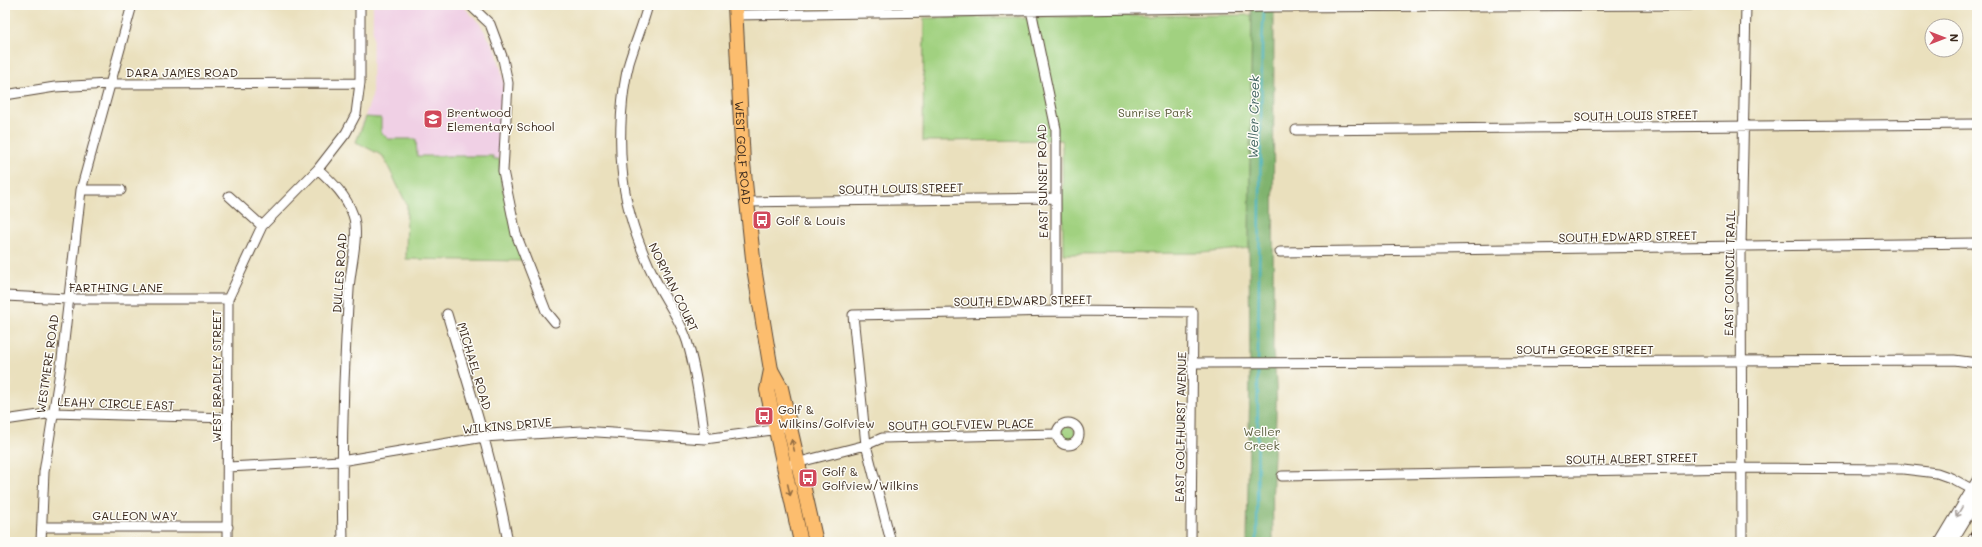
<svg xmlns="http://www.w3.org/2000/svg" width="1982" height="547" font-family="Mali,sans-serif">
	<style>
		.built { fill: #f0d0e5 }
		.green { fill: #a1d180; stroke: #6e7e4f }
		.forest { fill: #80b36e; stroke: #5e6e46 }
		.lines { fill: none; stroke-linecap: round; stroke-linejoin: round }
		.stream { stroke: #40b0bb; stroke-width: 2.5 }
		.minor-casing { stroke: #554536; stroke-width: 11 }
		.tertiary-casing { stroke: #554536; stroke-width: 13 }
		.primary-casing { stroke: #554536; stroke-width: 16 }
		.minor { stroke: #fff; stroke-width: 9 }
		.tertiary { stroke: #fff; stroke-width: 11 }
		.primary { stroke: #fcbd6e; stroke-width: 14 }
		.rail-casing { stroke: #3b2a1e; stroke-width: 4 }
		.rail { stroke: #fdfcf7; stroke-width: 2.5; stroke-dasharray: 8; stroke-linecap: butt }
		.oneway { stroke: #926c42 }
		.oneway2 { stroke: #a79f9a }
		.labels { text-anchor: middle; dominant-baseline: central; stroke-width: 3; stroke-linejoin: round; paint-order: stroke }
		.street-label { font-size: 12px; fill: #3b2a1e; stroke: #fdfcf7 }
		.poi-label { font-size: 12px; fill: #3b2a1e; stroke: #fdfcf7; text-anchor: start }
		.park-label { font-size: 12px; fill: #5a5c3b; stroke: #fdfcf7 }
		.water-label { font-size: 13px; font-style: italic; fill: #3d605d; stroke: #fdfcf7 }
	</style>
	<rect width="100%" height="100%" fill="#fdfcf7"/>
	<filter id="ink" filterUnits="userSpaceOnUse"><feTurbulence type="fractalNoise" baseFrequency=".025" numOctaves="2"/><feDisplacementMap in="SourceGraphic" scale="8" xChannelSelector="R" yChannelSelector="G"/><feConvolveMatrix kernelMatrix="1 2 1 2 8 2 1 2 1" color-interpolation-filters="sRGB"/></filter>
	<filter id="wash" filterUnits="userSpaceOnUse"><feTurbulence type="fractalNoise" baseFrequency=".012" numOctaves="4" result="noise"/><feDisplacementMap in="SourceGraphic" scale="16" xChannelSelector="R" yChannelSelector="G"/><feGaussianBlur stdDeviation="0.9" result="paint"/><feColorMatrix in="noise" values="0 0 0 0 0 0 0 0 0 0 0 0 0 0 0 0 0 1.4 0 .05"/><feComposite in="paint" operator="in"/></filter>
	<g filter="url(#wash)">
		<rect width="100%" height="100%" fill="#eae0bd"/>
		<!-- built -->
		<path class="built" d="M373 5H459L464 7 480 24 496 50 504 81 499 160 502 186 406 259 407 205 383 156 356 142 372 96Z"/>
		<!-- green -->
		<path class="green" d="M1252 15 1249 248 1202 253 1063 254 1062 140 923 141 924 18Z
			M366 117 381 118V132L388 139H416L417 156H493V159H499L502 186 523 261 406 259 407 205 383 156 356 142Z
			M1061 433a7 7 0 1 1 14 0a7 7 0 1 1-14 0Z"/>
		<!-- forest -->
		<path class="forest" d="M1252 5H1274L1273 353C1280 396 1274 437 1273 481 1272 501 1273 522 1273 542H1247L1250 374 1249 248Z"/>
		<g class="lines">
			<!-- stream -->
			<path class="stream" d="M1258 360 1262 45 1264 9
				M1257 542 1258 365"/>
		</g>
	</g>
	<g filter="url(#ink)">
		<g class="lines">
			<defs>
				<path id="minor" d="M470 5 490 24 503 59 508 83 503 171 516 234 546 311 555 322
					M648 5C643 25 635 43 629 63 621 93 619 137 622 169 625 207 639 247 656 281 666 301 680 319 687 341 696 369 701 409 705 439
					M1030 5 1056 129V311
					M735 15 1271 7 1691 5
					M5 95 55 87 109 84 360 83
					M1296 130 1977 124
					M318 169C333 183 346 195 353 215 360 235 350 268 349 290 343 374 341 458 343 542
					M81 190H121
					M229 196 262 226
					M747 202 1055 198
					M1280 252 1977 243
					M5 296 68 299H228
					M447 314C470 390 494 464 508 542
					M1192 363 1954 360 1977 363
					M5 420 53 413 228 418
					M1057 434a11 11 0 1 1 22 0a11 11 0 1 1-22 0Z
					M792 464 866 445 882 438 1057 434
					M228 467 341 461 484 437 582 431 705 439 780 429
					M1282 476 1742 468 1903 469 1937 473 1951 478 1977 492
					M42 527H228
					M41 542 44 472 62 359 81 190 132 5
					M227 542 228 299 262 226 318 169 346 133 356 114 360 83V5
					M891 542 866 445 853 315 1056 311 1193 312 1191 542
					M1742 542 1741 246 1746 5"/>
				<path id="tertiary" d="M1941 542 1977 482
					M1951 542 1977 499"/>
				<g id="primary">
					<path id="s1" d="M735 5 743 163 754 268 771 370 767 390 801 542"/>
					<path d="M771 370 781 388 816 542"/>
				</g>
			</defs>
			<!-- minor casing -->
			<use href="#minor" class="minor-casing"/>
			<!-- tertiary casing -->
			<use href="#tertiary" class="tertiary-casing"/>
			<!-- primary casing -->
			<use href="#primary" class="primary-casing"/>
			<!-- minor -->
			<use href="#minor" class="minor"/>
			<!-- tertiary -->
			<use href="#tertiary" class="tertiary"/>
			<!-- primary -->
			<use href="#primary" class="primary"/>
			<defs>
				<path id="rail" d="M1967 542 1977 526"/>
			</defs>
			<!-- rail casing -->
			<use href="#rail" class="rail-casing"/>
			<!-- rail -->
			<use href="#rail" class="rail"/>
		</g>
		<!-- one-way arrows -->
		<defs><path id="oneway-shaft" d="M-6 0H5M1.5-3L5.5 0L1.5 3" fill="none" stroke-width="1.6" stroke-linecap="round" stroke-linejoin="round"/></defs>
		<g class="oneway">
			<use href="#oneway-shaft" transform="translate(793 445) rotate(-103)"/>
			<use href="#oneway-shaft" transform="translate(789 490) rotate(77)"/>
		</g>
		<use class="oneway2" href="#oneway-shaft" transform="translate(1959 512) rotate(121)"/>
	</g>
	<!-- icons -->
	<defs>
		<symbol id="school-square" viewBox="-11 -11 22 22"><rect x="-9" y="-9" width="18" height="18" rx="4" fill="#d1495b" stroke="#fdfcf7"/><path d="M0-5L7-2L0 1L-7-2ZM-4 1L0 2.5L4 1V4Q0 6-4 4Z" fill="#fff"/></symbol>
		<symbol id="bus-square" viewBox="-11 -11 22 22"><rect x="-9" y="-9" width="18" height="18" rx="4" fill="#d1495b" stroke="#fdfcf7"/><path d="M-5-6H5V4H4V6H2V4H-2V6H-4V4H-5ZM-3.5-4V0h7V-4ZM-3.5 1.2v1.5H-2V1.2ZM2 1.2v1.5H3.5V1.2Z" fill="#fff"/></symbol>
	</defs>
	<g fill-rule="evenodd">
		<use href="#school-square" x="422" y="108" width="22" height="22"/>
		<use href="#bus-square" x="751" y="209" width="22" height="22"/>
		<use href="#bus-square" x="753" y="405" width="22" height="22"/>
		<use href="#bus-square" x="797" y="467" width="22" height="22"/>
	</g>
	<g class="labels">
		<!-- street labels -->
		<g class="street-label">
			<text x="182" y="72">DARA JAMES ROAD</text>
			<text transform="translate(1636 115) rotate(-1)">SOUTH LOUIS STREET</text>
			<text stroke="none"><textPath href="#s1" startOffset="148">WEST GOLF ROAD</textPath></text>
			<text transform="translate(1042 181) rotate(-91)">EAST SUNSET ROAD</text>
			<text transform="translate(901 188) rotate(-1)">SOUTH LOUIS STREET</text>
			<text transform="translate(1628 236) rotate(-1)">SOUTH EDWARD STREET</text>
			<text transform="translate(339 273) rotate(-86)">DULLES ROAD</text>
			<text transform="translate(1729 273) rotate(-89)">EAST COUNCIL TRAIL</text>
			<text x="116" y="287">FARTHING LANE</text>
			<text transform="translate(674 287) rotate(64)">NORMAN COURT</text>
			<text transform="translate(1023 300) rotate(-1)">SOUTH EDWARD STREET</text>
			<text x="1585" y="349">SOUTH GEORGE STREET</text>
			<text transform="translate(47 364) rotate(-82)">WESTMERE ROAD</text>
			<text transform="translate(475 366) rotate(73)">MICHAEL ROAD</text>
			<text transform="translate(216 376) rotate(-90)">WEST BRADLEY STREET</text>
			<text transform="translate(116 403) rotate(2)">LEAHY CIRCLE EAST</text>
			<text transform="translate(961 424) rotate(-1)">SOUTH GOLFVIEW PLACE</text>
			<text transform="translate(507 425) rotate(-5)">WILKINS DRIVE</text>
			<text transform="translate(1180 427) rotate(-89)">EAST GOLFHURST AVENUE</text>
			<text transform="translate(1632 458) rotate(-1)">SOUTH ALBERT STREET</text>
			<text x="135" y="515">GALLEON WAY</text>
		</g>
		<!-- poi labels -->
		<g class="poi-label">
			<text x="447" y="112">Brentwood<tspan x="447" dy="14">Elementary School</tspan></text>
			<text x="776" y="220">Golf &amp; Louis</text>
			<text x="778" y="409">Golf &amp;<tspan x="778" dy="14">Wilkins/Golfview</tspan></text>
			<text x="822" y="471">Golf &amp;<tspan x="822" dy="14">Golfview/Wilkins</tspan></text>
		</g>
		<!-- park labels -->
		<g class="park-label">
			<text x="1155" y="112">Sunrise Park</text>
			<text x="1262" y="431">Weller<tspan x="1262" dy="14">Creek</tspan></text>
		</g>
		<!-- water labels -->
		<g class="water-label">
			<text transform="translate(1253 117) rotate(-89)">Weller Creek</text>
		</g>
	</g>
	<!-- margin -->
	<rect width="1982" height="547" fill="none" stroke="#fdfcf7" stroke-width="20"/>
	<!-- north arrow -->
	<g transform="translate(1944 38) rotate(90)"><circle r="19" fill="#fdfcf7" stroke="#afa8a0"/>
	<path d="M0-3L7 15L0 10L-7 15Z" fill="#d1495b"/>
	<text y="-6" font-size="11" font-weight="bold" text-anchor="middle" fill="#3b2a1e">N</text>
	</g>
</svg>
